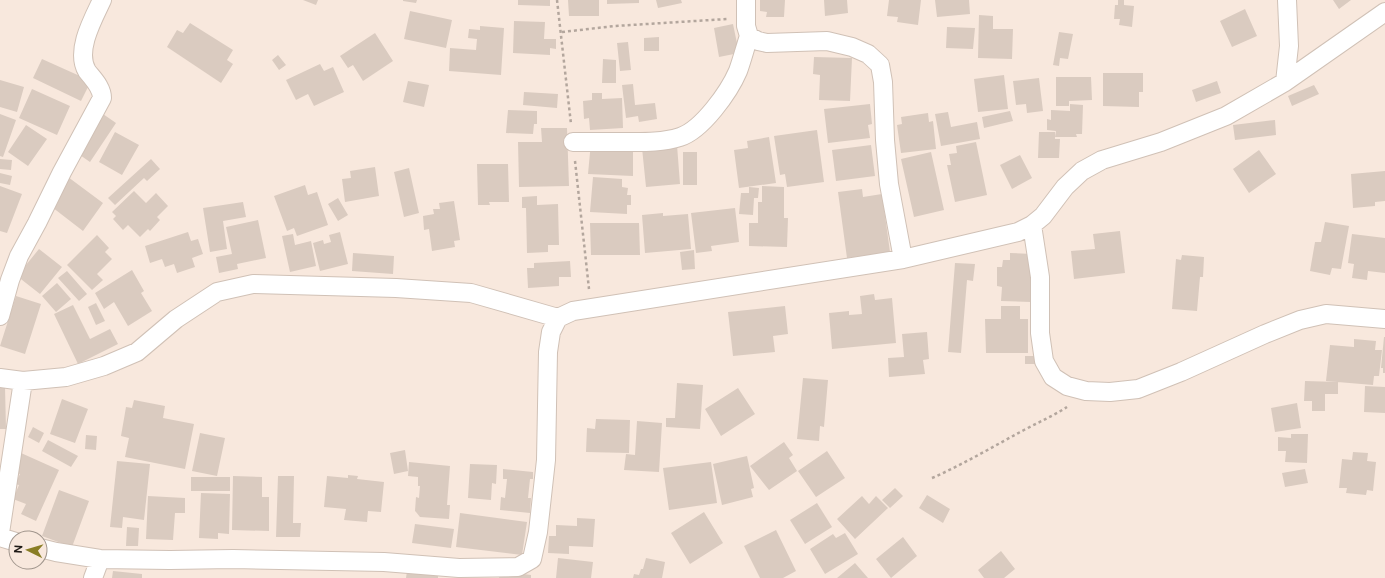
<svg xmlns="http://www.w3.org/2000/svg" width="1385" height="578" font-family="'Public Sans',sans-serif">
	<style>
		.building { fill: #dacbc0 }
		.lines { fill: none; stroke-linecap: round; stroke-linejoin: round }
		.street-casing { stroke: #d0c1b6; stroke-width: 20 }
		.path { stroke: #b3a69d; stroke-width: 2.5; stroke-dasharray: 3 3; stroke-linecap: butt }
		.street { stroke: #fff; stroke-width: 18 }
	</style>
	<rect width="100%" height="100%" fill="#f8e8dd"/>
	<!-- building -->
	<path class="building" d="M303 0H318L316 5Z
		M403 0H417L416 3 403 1Z
		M518 0H550V6L518 5Z
		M568 0H599V16H569Z
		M607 0H639V3L607 4Z
		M656 0H681L682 3 658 8Z
		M760 0H785L784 17H766L767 12 760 11Z
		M824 0H847L848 13 825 16Z
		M889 0H921L918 25 897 22 898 17 887 16Z
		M935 0H969L970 14 937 17Z
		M1118 0H1124V5L1134 6 1132 27 1119 25 1120 19H1114L1115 5H1118Z
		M1333 0H1351L1339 9Z
		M1245 9 1257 36 1232 47 1220 21Z
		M410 11 452 20 446 48 404 39Z
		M979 15 993 16V29H1013L1012 59 978 58Z
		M514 21 545 22 544 39H556V49L550 48V55L513 53Z
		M190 23 233 50 227 60 233 64 221 83 167 47 177 30 183 33Z
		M733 24 739 53 719 57 714 28Z
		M480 26 504 28 501 75 449 71 450 48 476 50 477 39 468 38 469 29 480 30Z
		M947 27 975 28 973 49 946 48Z
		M1059 32 1073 34 1068 59 1060 58 1059 66 1053 65Z
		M375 33 393 61 363 81 353 65 348 68 340 56Z
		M659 37V51H644V38Z
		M628 42 631 70 620 71 617 43Z
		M278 55 286 65 279 70 272 60Z
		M814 57 852 58 850 101 819 100 820 75 813 74Z
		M42 59 91 81 81 101 33 78Z
		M603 59 616 60V83H602Z
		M320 64 324 71 333 67 344 92 314 106 308 94 296 100 286 80Z
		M1103 73H1143V92H1139V107L1103 106Z
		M1004 75 1008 109 978 112 974 79Z
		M1056 77H1091L1092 100 1069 101V106H1056Z
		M1039 78 1043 111 1027 113 1026 104 1016 105 1013 81Z
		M0 80 24 87 17 112 0 107Z
		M408 81 429 85 424 107 403 102Z
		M1217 81 1221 93 1196 102 1192 90Z
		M633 84 635 105 655 103 657 119 639 122 638 116 626 118 622 85Z
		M1314 85 1319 94 1292 106 1288 96Z
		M32 89 70 106 57 135 19 118Z
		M524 92 558 94 557 108 523 105Z
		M592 93H602V99L622 98 623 128 590 130 589 118 584 119 583 101 592 100Z
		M870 104 872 124 868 125 870 138 828 143 824 109Z
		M1070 104 1083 105 1082 134H1076L1077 137H1055L1056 131 1047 130V119L1051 120V110L1070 111Z
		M508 110 537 111V124H534L533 134 506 133Z
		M1010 111 1013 121 984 128 982 117Z
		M948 112 951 127 977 122 980 139 941 146 935 114Z
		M928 113 929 122 933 121 936 149 901 153 897 125 902 124 901 117Z
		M0 114 16 120 3 157 0 156Z
		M103 114 116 123 90 162 77 153Z
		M1275 120 1276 135 1235 140 1233 125Z
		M26 125 47 139 28 166 8 152Z
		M541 128H567L569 186 519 187 518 142H542Z
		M817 130 824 182 787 187 785 174 780 175 774 136Z
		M115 132 139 145 122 175 99 162Z
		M1039 132H1055V139H1060L1059 158H1038Z
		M769 137 776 183 739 188 734 150 748 148 747 141Z
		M591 142 633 150V176L588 174Z
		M976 142 987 195 955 202 947 165H951L949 154 957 153 956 146Z
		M677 145 680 184 646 187 642 148Z
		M871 145 875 176 836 181 832 150Z
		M1259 150 1276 174 1249 193 1233 169Z
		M683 152H697V185H683Z
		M931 152 944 210 914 217 901 159Z
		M1020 155 1032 178 1012 189 1000 165Z
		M0 159 12 160 11 170 0 169Z
		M151 159 160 169 147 181 144 178 115 205 108 198Z
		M477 164H508L509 202H489L490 205H478Z
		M375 167 379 196 345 202 342 179 351 178 350 171Z
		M409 168 419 213 404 217 394 172Z
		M1385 171V201L1375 202V206L1353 208 1351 174Z
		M0 173 12 176 10 185 0 183Z
		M68 177 103 203 83 231 48 204Z
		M593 177 622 179V187L628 188 627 195H631V205H627V214L590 212Z
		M305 185 308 195 317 192 328 225 297 236 294 228 287 231 274 196Z
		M0 186 22 194 7 233 0 231Z
		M762 186 784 187V218H788L787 247 749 246V223H758V202H762Z
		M749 187 759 188 758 198H754L753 215 739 214 741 193H749Z
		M862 189 863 197 882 194 890 252 847 258 838 192Z
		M134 191 146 203 156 193 168 206 157 217 160 220 150 231 148 229 140 237 128 225 123 230 113 219 116 216 112 212Z
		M537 196V205L558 204 559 245H548V252L527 253 526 208H522V197Z
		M338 198 348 215 338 221 328 204Z
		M454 201 460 240 454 241 455 247 432 251 429 229 424 230 423 216 434 214 433 209H440L439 203Z
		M243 202 246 217 223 221 227 249 210 252 203 208Z
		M735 208 739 242 711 246 712 251 696 253 691 213Z
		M663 213V216L688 214 691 249 645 253 642 215Z
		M258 220 266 258 237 264 238 269 219 273 216 257 232 254 226 227Z
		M1325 222 1349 226 1341 269 1332 268 1330 275 1310 271 1315 242H1321Z
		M590 223H639L640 255H591Z
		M1120 231 1125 273 1074 279 1071 251 1095 249 1093 234Z
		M188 232 191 241 198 239 203 254 192 258 195 267 177 273 174 264 165 267 162 259 150 263 145 246Z
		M340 232 348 264 320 271 313 243 323 240 324 244 331 242 329 235Z
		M293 234 295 245 311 241 316 266 290 272 282 236Z
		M1352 234 1385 238V273L1368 271 1367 280 1352 278 1354 264 1348 263Z
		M97 235 109 248 105 252 112 259 97 274 103 280 92 290 67 265Z
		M39 249 62 267 40 294 17 276Z
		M694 250 695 269 682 270 680 252Z
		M353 253 394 256 393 274 352 271Z
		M1010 253 1032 254 1031 302 1001 301 1002 287 997 286V267H1002L1003 260H1010Z
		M1182 255 1204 257 1203 277H1200L1197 311 1172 309 1176 259 1181 260Z
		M570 261 571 277H559V286L528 288 527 268H534V263Z
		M955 263 975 264 973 281 967 280 961 353 948 352Z
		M132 270 144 291 141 293 152 311 128 326 114 302 104 309 95 293Z
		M67 271 87 294 79 301 58 278Z
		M57 283 71 299 56 312 42 296Z
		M874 294 875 300 892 298 896 343 832 349 829 313 849 311V315L862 314 860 296Z
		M16 296 41 304 25 354 0 346Z
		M96 303 105 321 96 325 88 307Z
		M73 305 90 339 110 329 118 344 78 364 54 314Z
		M785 306 788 334 773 336 775 352 733 356 728 312Z
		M1001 306H1020V319H1028V353H986L985 319H1001Z
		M927 332 929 359 923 360 925 374 889 377 888 358 904 357 902 334Z
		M1384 337H1385V373H1383V368H1381Z
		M1354 339 1376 341 1375 350H1382L1379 376H1374L1373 385 1326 381 1330 345 1354 347Z
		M1025 356H1036V364H1025Z
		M803 378 828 380 824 427 820 426 819 441 797 439Z
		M1305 381 1338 382V394H1325V411H1312V401H1304Z
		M677 383 703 385 700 429 666 427V418H675Z
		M1365 386 1385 387V413L1364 412Z
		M0 387H5L6 429H0Z
		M738 388 755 414 721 436 705 409Z
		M62 399 88 409 75 443 50 434Z
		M134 400 165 406 163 418 194 424 185 469 125 457 129 438 121 436 126 407 132 408Z
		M1297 403 1301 428 1275 432 1271 408Z
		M596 419 630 420 629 453 586 452 587 428 595 429Z
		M637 421 662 423 659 472 624 470 626 454 635 455Z
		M33 427 44 433 39 443 28 437Z
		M200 433 225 438 217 476 192 471Z
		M1291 434H1308L1307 463 1285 462 1286 451H1278V437L1291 438Z
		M86 435 97 436 96 450 85 449Z
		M48 440 78 456 71 467 42 451Z
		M784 442 793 455 789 458 797 471 769 490 750 466Z
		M405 450 408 471 394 474 390 453Z
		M827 451 845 478 816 497 798 471Z
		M1353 452 1368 453 1367 461 1376 462 1373 491 1367 490 1366 495 1346 493 1347 488H1339L1342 459 1352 460Z
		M21 453 59 470 36 521 21 514 26 504 13 499 19 485 15 484 20 474 13 472Z
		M747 456 754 488 751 489 753 497 722 505 713 464Z
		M117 461 150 464 144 520 123 517 122 528 110 527Z
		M409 462 450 466 447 505H450L449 519 420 517 416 512 415 511 416 497 419 498 420 486H418V477L408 476Z
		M711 462 717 503 669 510 663 468Z
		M470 464 497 465 496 484 492 483 491 500 468 498Z
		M503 469 533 472V479H530L528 498H531L530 513 500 510 501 497 505 498 507 479H503Z
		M1305 469 1308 483 1285 487 1282 473Z
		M348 475 358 476 357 479 384 482 381 512 368 511 367 522 344 520 346 509 324 507 327 476 348 478Z
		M233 476 262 477V497H269V531L232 530Z
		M278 476H294L293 523H301L300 537H276Z
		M191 477H230V491H191Z
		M895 488 903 496 890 508 882 500Z
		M59 490 89 501 72 547 42 536Z
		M201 493 230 494 229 534 218 533V539L199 538Z
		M927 495 950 509 943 523 919 508Z
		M148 496 185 498V513H175L173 540 146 539Z
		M862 496 869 504 876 496 888 508 855 539 837 519Z
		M817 503 832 527 805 544 790 520Z
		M704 512 723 543 690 564 671 533Z
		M460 513 527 522 522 555 456 547Z
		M577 518 595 519 593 547 569 546V554L548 553 549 536H556V525L577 526Z
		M415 524 454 529 451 548 412 543Z
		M127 527 139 528 138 546H126Z
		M776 530 796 571 783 578H760L744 546Z
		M845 533 858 554 825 574 810 549 833 534 836 538Z
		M903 537 917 556 891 578 876 559Z
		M1001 551 1015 569 1004 578H984L978 570Z
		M558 558 593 562 591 578H556Z
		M646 558 665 562 662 578H633L634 574 639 575 641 569H643Z
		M855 563 868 578H837Z
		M113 571 142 574V578H112Z
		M407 571 438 573V578H406Z
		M500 571 531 575V578H499Z"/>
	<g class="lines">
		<defs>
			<path id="street" d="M746 0V26L749 36 758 41 767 43 827 41 852 47 868 54 880 65 883 82 885 140 889 184 903 259
				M1285 82 1289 46 1287 0
				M573 142C589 142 606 142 622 142 641 142 661 143 680 137 702 130 729 92 738 71 742 60 745 48 749 36
				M1032 225 1040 277V333L1044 361 1053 377 1067 386 1086 391 1110 392 1138 389 1181 372 1265 334 1300 320 1326 314 1385 319
				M0 316 10 280 19 256 37 223 62 172 102 98C102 87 93 79 87 71 75 51 93 19 102 0
				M0 378 23 381 66 377 104 366 137 352 176 319 217 292 253 284 396 288 471 293 558 318
				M0 533 23 381
				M0 537 16 542
				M40 548 56 552 100 559 170 560 233 559 384 562 459 568 518 567 532 559 538 532 546 460 548 352 551 332 558 318 573 311 903 259 1018 232 1032 225 1043 216 1065 187 1082 171 1102 160 1161 142 1226 116 1285 82 1385 12
				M93 578 100 559"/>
		</defs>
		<!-- street casing -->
		<use href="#street" class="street-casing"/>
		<!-- path -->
		<path class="path" d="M557 0 571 124
			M562 32 615 26 727 19
			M575 161 589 289
			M932 478C964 464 994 446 1024 430 1039 422 1053 416 1067 407"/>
		<!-- street -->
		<use href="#street" class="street"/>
	</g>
	<!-- north arrow -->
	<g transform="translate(28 550) rotate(275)"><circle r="19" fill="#f8e8dd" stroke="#a1968d"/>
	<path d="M0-3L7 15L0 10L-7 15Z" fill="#897d24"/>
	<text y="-6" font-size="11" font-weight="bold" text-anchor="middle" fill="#1f1a16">N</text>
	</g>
</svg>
